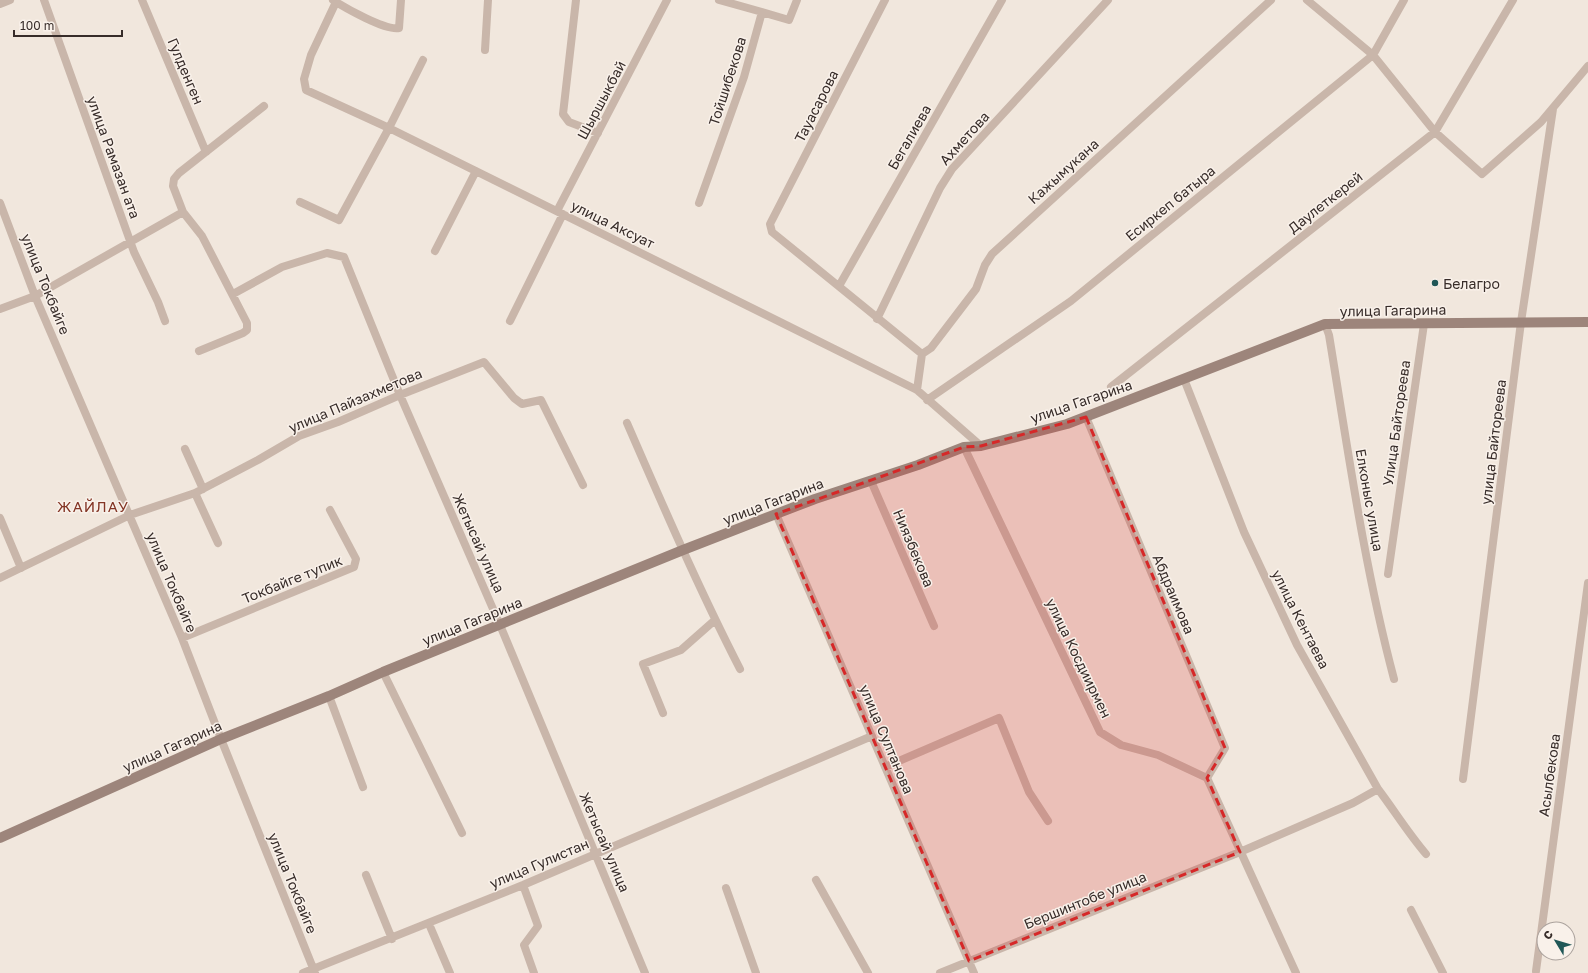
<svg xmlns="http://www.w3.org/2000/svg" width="1588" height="973" font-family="'Golos Text',sans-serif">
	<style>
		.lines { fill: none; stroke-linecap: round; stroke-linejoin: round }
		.street { stroke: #c9b6aa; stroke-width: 8 }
		.secondary { stroke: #9d857b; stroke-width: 10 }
		.marked { fill: #d62828; fill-opacity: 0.2; stroke: #d62828; stroke-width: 3; stroke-dasharray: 8 5; stroke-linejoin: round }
		.poi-dot { fill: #205757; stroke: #f9f1ea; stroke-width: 1.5 }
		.labels { text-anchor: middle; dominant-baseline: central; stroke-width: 3; stroke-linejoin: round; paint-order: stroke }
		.street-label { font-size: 14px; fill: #372c29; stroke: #f9f1ea }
		.poi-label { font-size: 14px; fill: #372c29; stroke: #f9f1ea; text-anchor: start }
		.neighbourhood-label { font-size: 15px; letter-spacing: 1px; fill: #833525; stroke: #f9f1ea }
	</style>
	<rect width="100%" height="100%" fill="#f1e7dd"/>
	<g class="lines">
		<!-- street -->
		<path class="street" d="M44 0 134 252 158 302 165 321
			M142 0 206 152
			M333 0C345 8 386 31 399 28L401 0
			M576 0 563 114 569 122 598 133
			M719 0 762 12
			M885 0 770 224 772 232 922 354
			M1307 0 1373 55 1435 132 1482 174 1541 122 1588 66
			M336 2 311 55 304 79 306 90 389 128 917 390 981 446
			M0 4 10 0
			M485 50 488 0
			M300 202 339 220 389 128 423 60
			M0 203 35 296 182 638 221 739 315 973
			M699 203 744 77 762 12 789 20 797 0
			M557 211 667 0
			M435 251 476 171
			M839 286 1002 0
			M233 294 282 267 327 253 344 257 400 395 500 625 645 973
			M0 309 35 296 183 212
			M877 319 940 188 952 169 1108 0
			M510 321 563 214
			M1325 324 1329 335C1348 450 1364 566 1394 679
			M199 351 243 333 247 330V323L202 236 183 212 173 186 174 179 179 173 264 106
			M1184 379 1244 532 1297 645 1378 789C1394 810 1408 833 1426 854
			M1111 387 1435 132 1513 0
			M917 390 922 354 931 348 976 289 985 265 992 254 1271 0
			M927 400 1071 301 1373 55 1404 0
			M1086 417 1225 748 1207 778
			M627 423C663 506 699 589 740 669
			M964 447 1100 732 1121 745 1158 755 1207 778 1296 973
			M185 449 203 489
			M871 481 934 626
			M195 493 218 543
			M776 514 974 973
			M0 518 21 568
			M1388 574 1424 324
			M0 578 130 515 195 493 258 460 299 436 338 422 400 395 484 362 514 398 522 404 541 400 583 485
			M182 638 354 567 356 559 330 510
			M383 672 462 833
			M329 696 363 787
			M663 713 643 664 681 650 715 620
			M885 767 999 718 1029 792 1048 821
			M1463 779 1521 322 1553 109
			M366 875 392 939
			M816 880 868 973
			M523 885 538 926 524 945 534 973
			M726 888 756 973
			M1411 910 1443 973
			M429 924 450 973
			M1536 971 1588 583
			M303 973 523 885 872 736
			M940 973 1240 852 1353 803 1378 789"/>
		<!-- secondary -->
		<path class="secondary" d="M0 838 221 739 329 696 383 672 683 550 815 499 918 465 964 447 981 446 1067 424 1325 324 1588 322"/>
	</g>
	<!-- marked area -->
	<path class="marked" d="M1086 417 1225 748 1207 778 1240 852 969 961 776 514 964 447 981 446Z"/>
	<!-- markers -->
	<circle class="poi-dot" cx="1435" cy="283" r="4"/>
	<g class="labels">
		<!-- street labels -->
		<g class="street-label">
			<text transform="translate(186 71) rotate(67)">Гулденген</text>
			<text transform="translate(727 81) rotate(-72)">Тойшибекова</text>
			<text transform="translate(601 100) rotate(-62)">Шыршыкбай</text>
			<text transform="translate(816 106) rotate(-63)">Тауасарова</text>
			<text transform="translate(909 137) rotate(-60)">Бегалиева</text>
			<text transform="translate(964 138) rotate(-48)">Ахметова</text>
			<text transform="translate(114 157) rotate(70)">улица Рамазан ата</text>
			<text transform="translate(1063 171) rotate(-42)">Кажымукана</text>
			<text transform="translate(1325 202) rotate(-38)">Даулеткерей</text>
			<text transform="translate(1170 203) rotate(-39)">Есиркеп батыра</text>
			<text transform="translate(613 224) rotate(26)">улица Аксуат</text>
			<text transform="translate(46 284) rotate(68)">улица Токбайге</text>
			<text transform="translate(1393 310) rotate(-1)">улица Гагарина</text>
			<text transform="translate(355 400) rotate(-23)">улица Пайзахметова</text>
			<text transform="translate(1081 401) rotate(-19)">улица Гагарина</text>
			<text transform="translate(1396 423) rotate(-82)">Улица Байтореева</text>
			<text transform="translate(1493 442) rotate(-83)">улица Байтореева</text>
			<text transform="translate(1370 500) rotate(80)">Елконыс улица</text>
			<text transform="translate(773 501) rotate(-21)">улица Гагарина</text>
			<text transform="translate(479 543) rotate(66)">Жетысай улица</text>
			<text transform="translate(914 548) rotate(67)">Ниязбекова</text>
			<text transform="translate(292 579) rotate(-22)">Токбайге тупик</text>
			<text transform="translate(172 582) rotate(67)">улица Токбайге</text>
			<text transform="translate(1174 594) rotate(67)">Абдраимова</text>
			<text transform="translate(1301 619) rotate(63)">улица Кентаева</text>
			<text transform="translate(472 621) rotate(-22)">улица Гагарина</text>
			<text transform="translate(1079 658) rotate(64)">улица Косдиирмен</text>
			<text transform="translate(887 739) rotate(67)">улица Султанова</text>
			<text transform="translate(172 746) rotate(-24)">улица Гагарина</text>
			<text transform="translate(1549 775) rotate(-82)">Асылбекова</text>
			<text transform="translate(605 842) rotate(67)">Жетысай улица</text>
			<text transform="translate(539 863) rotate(-23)">улица Гулистан</text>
			<text transform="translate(293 883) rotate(68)">улица Токбайге</text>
			<text transform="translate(1085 900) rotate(-22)">Бершинтобе улица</text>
		</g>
		<!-- poi labels -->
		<g class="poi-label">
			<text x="1443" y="283">Белагро</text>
		</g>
		<!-- neighbourhood labels -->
		<g class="neighbourhood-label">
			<text x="93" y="506">ЖАЙЛАУ</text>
		</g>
	</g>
	<!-- north arrow -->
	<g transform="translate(1556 941) rotate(308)"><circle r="19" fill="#f9f1ea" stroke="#aba29d"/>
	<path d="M0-3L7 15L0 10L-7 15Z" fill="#205757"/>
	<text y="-6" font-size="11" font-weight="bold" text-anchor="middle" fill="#372c29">С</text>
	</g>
	<!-- scale -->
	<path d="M14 30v6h108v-6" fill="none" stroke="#372c29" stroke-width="2"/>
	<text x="20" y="30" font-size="12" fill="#372c29" stroke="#f9f1ea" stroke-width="3" paint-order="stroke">100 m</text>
</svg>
